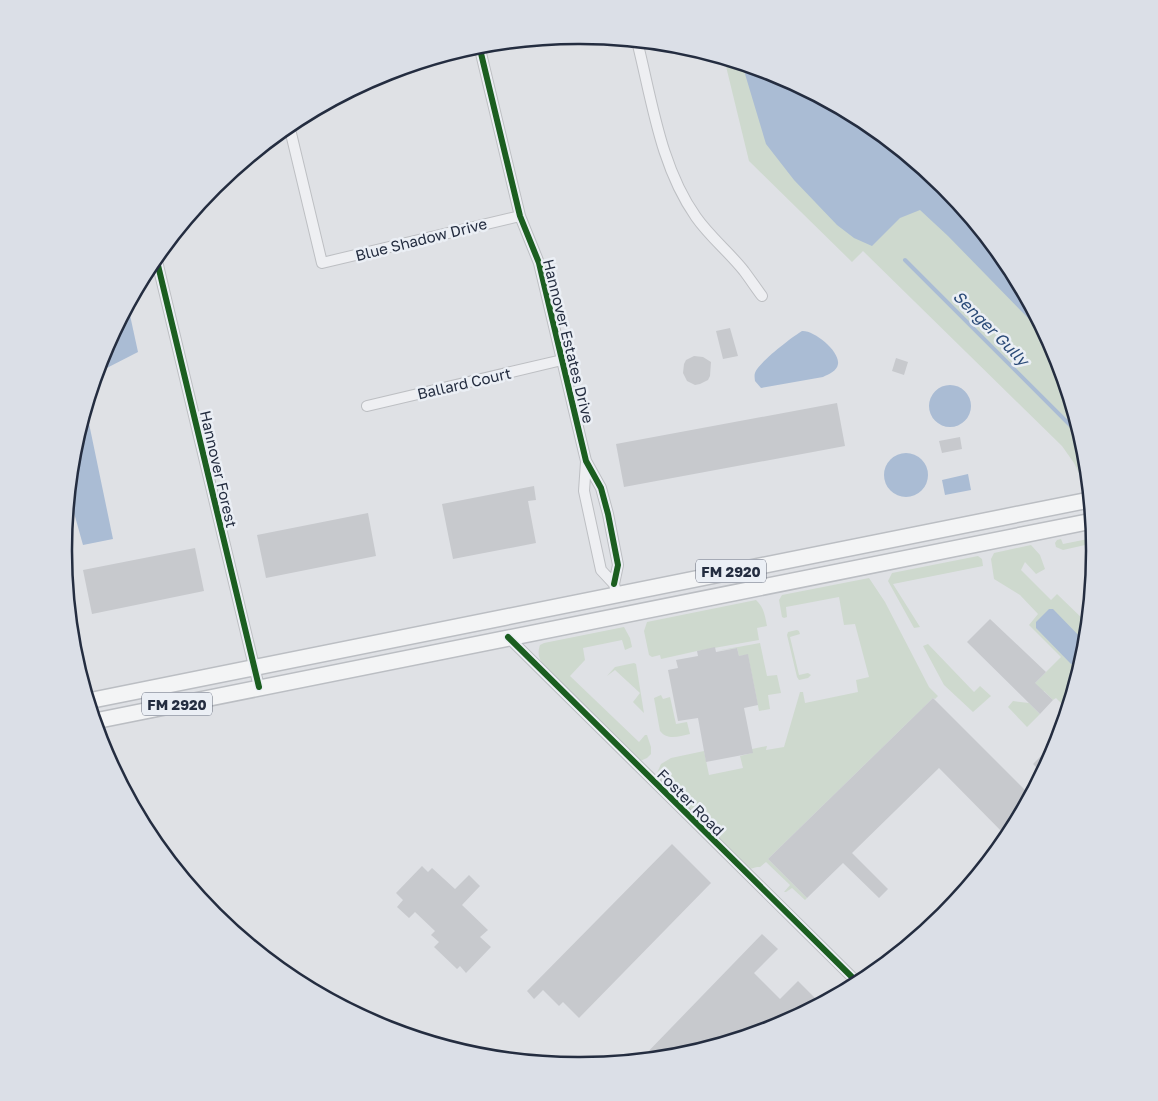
<svg xmlns="http://www.w3.org/2000/svg" width="1158" height="1101" font-family="'Golos Text',sans-serif">
	<style>
		.green { fill: #ced9ce }
		.water { fill: #aabcd4 }
		.lines { fill: none; stroke-linecap: round; stroke-linejoin: round }
		.stream { stroke: #aabcd4; stroke-width: 4 }
		.building { fill: #c7c9cd }
		.street-casing { stroke: #bdbfc3; stroke-width: 12 }
		.primary-casing { stroke: #bbbec3; stroke-width: 18 }
		.street { stroke: #eeeff2; stroke-width: 10 }
		.primary { stroke: #f3f4f5; stroke-width: 15 }
		.cycleway-casing { stroke: #ebeff5; stroke-width: 9 }
		.cycleway { stroke: #1b5e20; stroke-width: 6 }
		.labels { text-anchor: middle; dominant-baseline: central; stroke-width: 5; stroke-linejoin: round; paint-order: stroke }
		.shield { fill: #ebeff5; stroke: #606776; stroke-width: 1 }
		.shield-label { font-size: 14px; font-weight: bold; fill: #242d40 }
		.street-label { font-size: 15px; fill: #242d40; stroke: #ebeff5 }
		.water-label { font-size: 16px; font-style: italic; fill: #2a4a77; stroke: #ebeff5 }
		.rim { fill: none; stroke: #242d40; stroke-width: 2.5 }
	</style>
	<rect width="100%" height="100%" fill="#dfe1e5"/>
	<!-- green -->
	<path class="green" d="M724 58 777 74 866 122 944 186 1008 264 1055 353 1085 450 1088 480 1083 481 1074 463 1062 446 863 251 852 262 749 161Z
		M1093 538 1094 543 1063 550 1056 547 1055 543 1057 540 1061 539 1063 544Z
		M1031 545 1040 555 1045 569 1036 574 1025 562 1021 570 1051 600 1057 594 1087 623 1085 651 1067 709 1056 698 1053 700 1044 691 1036 695H1023L1061 657 1029 625 1038 614 1020 595 994 579 991 559 994 553Z
		M978 556 982 559 983 566 893 584 920 627 914 628 888 581 892 573Z
		M869 578 885 602 929 687 938 696 935 699 933 698 768 859 807 898 805 900 792 888 786 892H784L790 885 766 862 760 867H757L750 869 656 775 661 764 671 758 704 751 709 775 743 768 740 756 752 753V749L767 746 766 750 784 747 800 692H803L805 703 858 692 856 680 869 677 855 624 844 625 839 597 786 607 787 617 784 618 782 617 779 600 782 595Z
		M756 600C764 607 765 616 767 626L757 628 759 640 697 651 661 659 660 655 652 657 649 655 644 631 647 622Z
		M624 627 630 638 632 647 625 650 622 640 583 648 585 660 570 676 639 742 645 735H647L651 747V754L647 758 640 761 544 666C539 659 537 654 540 645L544 643Z
		M797 630 799 631 800 634 790 637 799 675 808 673 811 675 808 678 799 680 797 677 787 635 788 632Z
		M760 643 767 676 777 675 781 693 768 695 770 709 759 711 748 655 739 656 737 648 716 651Z
		M928 644 974 692 980 686 991 696 973 712 944 685 923 646Z
		M634 663 636 664 644 713 633 702 640 693 615 670 607 676 615 667Z
		M661 695 663 699 670 697 676 724 687 722 690 734C679 736 668 741 660 731L654 698Z
		M1013 701 1029 703 1040 714 1027 727 1008 707Z"/>
	<!-- water -->
	<path class="water" d="M742 64 777 74 866 122 944 186 1008 264 1043 331 1030 320 948 236 920 210 900 218 872 246 854 238 837 225 794 180 766 144Z
		M128 306 138 352 97 373 103 353Z
		M802 331C814 330 840 351 838 364 837 371 829 374 823 377L761 388 755 381C755 380 754 375 755 373 758 363 792 337 802 331Z
		M929 406a21 21 0 1 1 42 0a21 21 0 1 1-42 0Z
		M86 409 113 539 83 545 69 495 73 450Z
		M884 475a22 22 0 1 1 44 0a22 22 0 1 1-44 0Z
		M968 474 971 490 945 495 942 480Z
		M1049 609H1053L1085 642 1083 655 1074 664H1071L1036 628V622Z"/>
	<g class="lines">
		<!-- stream -->
		<path class="stream" d="M905 260 1080 435"/>
	</g>
	<!-- building -->
	<path class="building" d="M730 328 738 356 723 359 716 331Z
		M694 356 703 357 711 362 710 376 708 380 700 384 695 385 687 381 683 373 684 364 686 360Z
		M896 358 908 362 904 375 892 371Z
		M837 403 845 446 624 487 616 444Z
		M960 437 962 449 942 453 939 441Z
		M534 486 536 500 528 501 536 543 453 559 442 504Z
		M368 513 376 556 266 578 257 535Z
		M195 548 204 591 92 614 83 570Z
		M990 619 1046 672 1035 683 1053 700 1040 714 967 642Z
		M715 647 716 652 737 648 739 656 748 654 758 705 744 708 753 753 706 762 698 718 678 721 668 670 678 668 676 660 698 656 697 651Z
		M933 698 1030 795 1007 837 939 768 852 853 888 889 879 898 843 863 807 898 768 859Z
		M1056 741 1055 748 1042 773 1033 764Z
		M672 844 711 883 579 1018 563 1002 559 1006 543 990 534 999 527 991Z
		M422 866 428 872 432 868 455 889 469 875 480 886 462 905 488 930 480 937 491 947 466 973 460 966 457 969 434 947 439 942 431 935 435 931 415 912 409 918 397 907 403 900 396 893Z
		M762 934 778 949 754 973 780 999 798 981 820 1003 776 1027 679 1056 640 1060Z"/>
	<g class="lines">
		<defs>
			<path id="street" d="M637 41C652 100 660 166 696 217 710 237 729 252 744 271 750 279 756 288 762 296
				M479 45 520 216 539 263 586 461 601 488 608 514 618 565 614 584
				M289 125 322 263 520 216
				M156 257 259 687
				M367 406 562 360
				M586 462 584 491 601 570 614 584 615 588
				M508 637 858 983"/>
			<path id="primary" d="M88 701 1089 500
				M95 721 1092 521"/>
		</defs>
		<!-- street casing -->
		<use href="#street" class="street-casing"/>
		<!-- primary casing -->
		<use href="#primary" class="primary-casing"/>
		<!-- street -->
		<use href="#street" class="street"/>
		<!-- primary -->
		<use href="#primary" class="primary"/>
		<defs>
			<path id="cycleway" d="M479 45 520 216 539 263 586 461 601 488 608 514 618 565 614 584
				M156 257 259 687
				M508 637 858 983"/>
		</defs>
		<!-- cycleway casing -->
		<use href="#cycleway" class="cycleway-casing"/>
		<!-- cycleway -->
		<use href="#cycleway" class="cycleway"/>
	</g>
	<g class="labels">
		<!-- shield labels -->
		<g class="shield">
			<rect x="696" y="559.5" width="70" height="23" rx="4"/>
			<rect x="142" y="692.5" width="70" height="23" rx="4"/>
		</g>
		<g class="shield-label">
			<text x="731" y="571">FM 2920</text>
			<text x="177" y="704">FM 2920</text>
		</g>
		<!-- street labels -->
		<g class="street-label">
			<text transform="translate(421 239) rotate(-14)">Blue Shadow Drive</text>
			<text transform="translate(569 341) rotate(76)">Hannover Estates Drive</text>
			<text transform="translate(464 383) rotate(-13)">Ballard Court</text>
			<text transform="translate(219 469) rotate(77)">Hannover Forest</text>
			<text transform="translate(691 802) rotate(45)">Foster Road</text>
		</g>
		<!-- water labels -->
		<g class="water-label">
			<text transform="translate(991 328) rotate(45)">Senger Gully</text>
		</g>
	</g>
	<!-- crop -->
	<path d="M0 0H1158V1101H0ZM578 44H580A506 506 0 0 1 1086 550V551A506 506 0 0 1 580 1057H578A506 506 0 0 1 72 551V550A506 506 0 0 1 578 44Z" fill="#dbdfe7" fill-rule="evenodd"/>
	<path class="rim" d="M578 44H580A506 506 0 0 1 1086 550V551A506 506 0 0 1 580 1057H578A506 506 0 0 1 72 551V550A506 506 0 0 1 578 44Z"/>
</svg>
